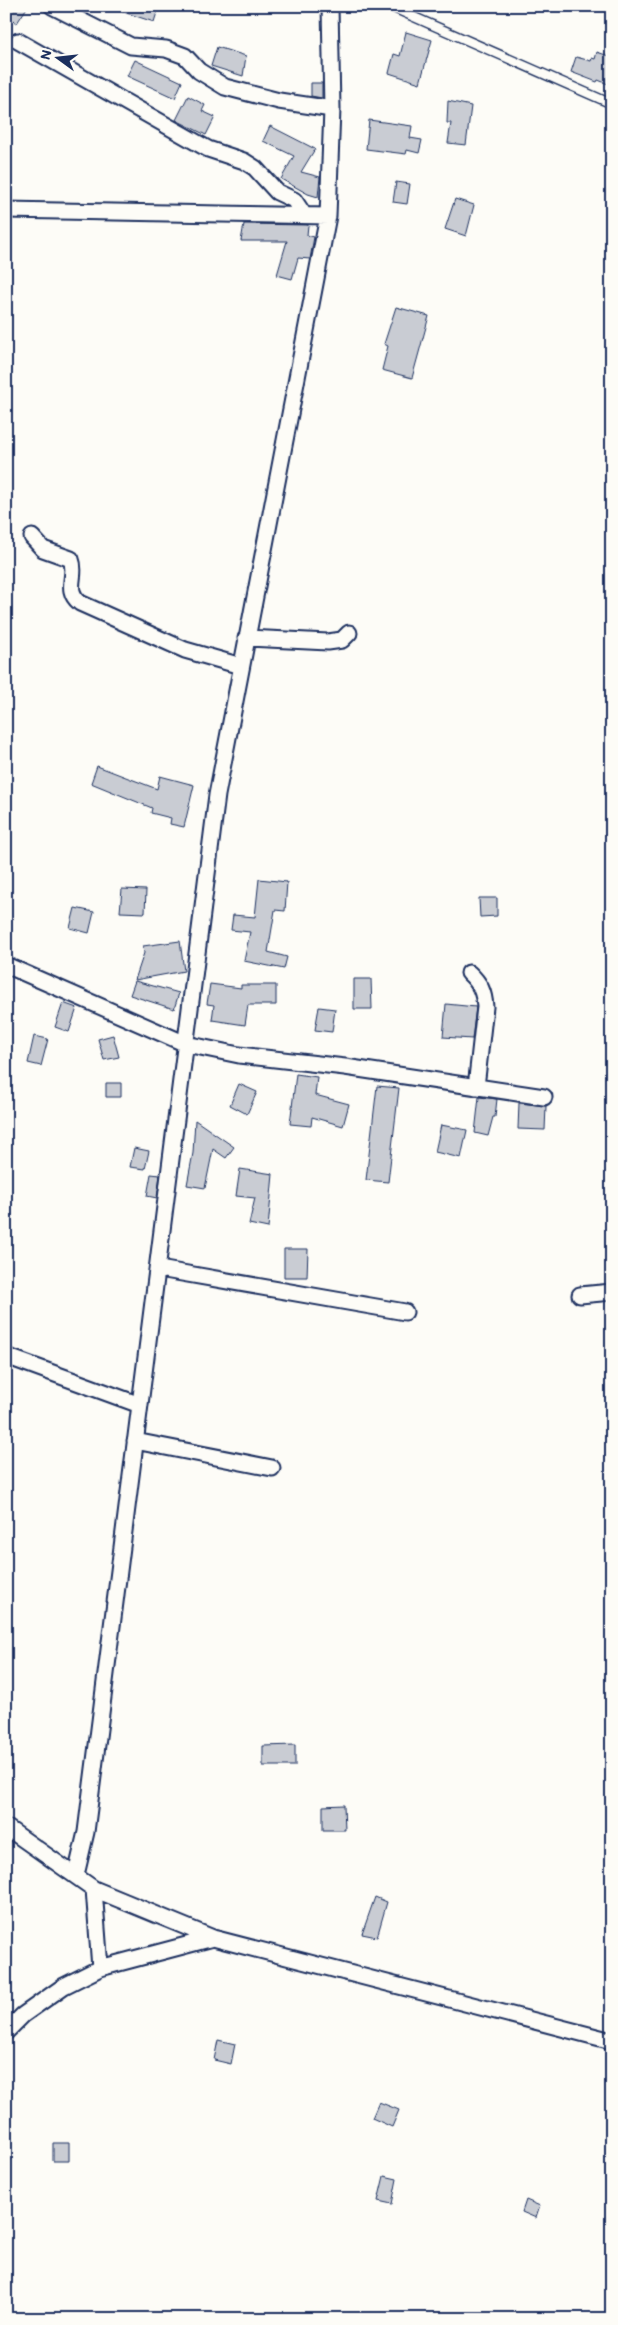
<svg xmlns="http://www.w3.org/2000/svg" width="618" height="2325" font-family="Itim,sans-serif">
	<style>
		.building { fill: #c9ccd3; stroke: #1b2f5e }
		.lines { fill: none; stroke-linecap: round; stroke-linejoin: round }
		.lane-casing { stroke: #1b2f5e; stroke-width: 11 }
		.street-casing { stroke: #1b2f5e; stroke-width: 19 }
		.lane { stroke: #fdfcf7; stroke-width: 8 }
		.street { stroke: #fdfcf7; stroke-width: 15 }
	</style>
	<rect width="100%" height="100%" fill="#fdfcf7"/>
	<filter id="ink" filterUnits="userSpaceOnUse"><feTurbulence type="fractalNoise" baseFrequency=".02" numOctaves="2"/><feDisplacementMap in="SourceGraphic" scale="10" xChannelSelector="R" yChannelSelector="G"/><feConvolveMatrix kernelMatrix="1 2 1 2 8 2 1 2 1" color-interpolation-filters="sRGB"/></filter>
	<g filter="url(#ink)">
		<!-- building -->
		<path class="building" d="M6 6H28L17 23 6 15Z
			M114 6H159L154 22 114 9Z
			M406 32 432 40 420 83 389 73 394 54 400 56Z
			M217 47 246 56 243 76 211 66Z
			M597 52 612 57V71L608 84 598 80 597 82 571 72 576 57 591 61 592 58 595 59Z
			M135 60 182 82 175 98 127 76Z
			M311 83H322V98L311 96Z
			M188 96 205 105 202 111 215 117 206 135 176 120Z
			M448 101 471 106 466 145 448 143 451 123H447Z
			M369 120 412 126 410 138 422 140 419 153 407 150 406 154 366 149Z
			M270 126 315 149 301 172 320 177 318 197 308 194 281 179 294 156 263 141Z
			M396 182 410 184 407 204 393 202Z
			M455 199 474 205 466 236 445 229Z
			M244 224 308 225 307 235 314 237 310 259 298 258 292 279 277 275 287 241H241Z
			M396 307 429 316 412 378 382 370 388 346 384 344Z
			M97 766 157 789 160 776 194 785 184 827 170 824 171 818 151 813 152 808 91 783Z
			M259 879 287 882 285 911 275 910 268 952 287 957 284 969 244 961 250 932 231 930 233 915 255 917Z
			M122 889 146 890 145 913 120 912Z
			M479 898H497V916L480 917Z
			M75 908 94 912 89 933 70 928Z
			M180 941 184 971 135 980 144 953 143 946Z
			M354 979H371L372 1009H354Z
			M135 981 179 993 174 1009 130 995Z
			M210 984 241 988V985H276V1005H248L245 1025 212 1020 214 1005 207 1004Z
			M63 1003 77 1008 69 1032 55 1027Z
			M446 1004 476 1007 472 1039 443 1037Z
			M319 1007 335 1009 332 1032 315 1030Z
			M113 1035 119 1057 104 1060 98 1039Z
			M34 1036 48 1039 41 1066 28 1063Z
			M296 1074 317 1077 315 1095 349 1104 343 1126 312 1117 311 1126 290 1124Z
			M106 1083H121V1097H106Z
			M239 1084 257 1092 247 1114 230 1105Z
			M377 1086 399 1088 388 1182 366 1180Z
			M479 1097 497 1099 495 1117H493L488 1136 475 1133Z
			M519 1103 546 1106 545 1130 518 1129Z
			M195 1120 234 1147 226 1158 213 1149 205 1188 187 1185 193 1153Z
			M441 1125 467 1130 461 1158 435 1152Z
			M134 1148 149 1151 145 1169 130 1167Z
			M240 1169 273 1174 268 1228 249 1224 255 1198 236 1196Z
			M151 1174 160 1175 157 1198 147 1196Z
			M284 1249H308L307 1277H284Z
			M295 1745V1766H263V1746Z
			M344 1805 345 1830H323V1806Z
			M375 1897 387 1902 377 1937 362 1934Z
			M218 2040 235 2044 231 2064 214 2060Z
			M379 2102 399 2110 392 2127 372 2118Z
			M53 2143H69V2161H53Z
			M384 2176 397 2179 392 2204 378 2201Z
			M526 2200 540 2206 536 2218 522 2212Z"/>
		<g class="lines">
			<defs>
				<path id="lane" d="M389 6 612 104"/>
				<path id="street" d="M52 6 131 46 166 49 185 56 199 71 225 87 279 101 332 109
					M18 41 208 149 244 161 255 168 277 192 294 200 304 215
					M6 210 328 216
					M32 537 43 549 71 559C78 576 63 589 80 603L185 650 241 666
					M246 638 328 642 342 640 349 633
					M6 965 186 1044 239 1055 345 1067 544 1097
					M469 973C480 983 484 992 485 1007L476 1087
					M159 1269 405 1312
					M580 1295 612 1292
					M6 1356 140 1405
					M135 1441 272 1468
					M6 1827 94 1889 213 1938
					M76 1875 86 1832 217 795 328 216 332 109 330 6
					M94 1889 100 1968
					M6 2032 23 2015 64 1986 100 1968 213 1938 612 2041"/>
			</defs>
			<!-- lane casing -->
			<use href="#lane" class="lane-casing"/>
			<!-- street casing -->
			<use href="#street" class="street-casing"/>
			<!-- lane -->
			<use href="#lane" class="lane"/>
			<!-- street -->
			<use href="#street" class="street"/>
		</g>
	</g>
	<!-- margin -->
	<rect width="618" height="2325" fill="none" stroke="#fdfcf7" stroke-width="25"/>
	<rect x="12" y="12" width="593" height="2300" fill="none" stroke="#1b2f5e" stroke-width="2" filter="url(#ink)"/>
	<!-- north arrow -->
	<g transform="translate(58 58) rotate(285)" stroke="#fdfcf7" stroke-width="4" paint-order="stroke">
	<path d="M0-4L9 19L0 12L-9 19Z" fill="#1b2f5e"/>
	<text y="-8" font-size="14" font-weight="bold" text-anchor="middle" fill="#1b2f5e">N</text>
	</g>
</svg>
